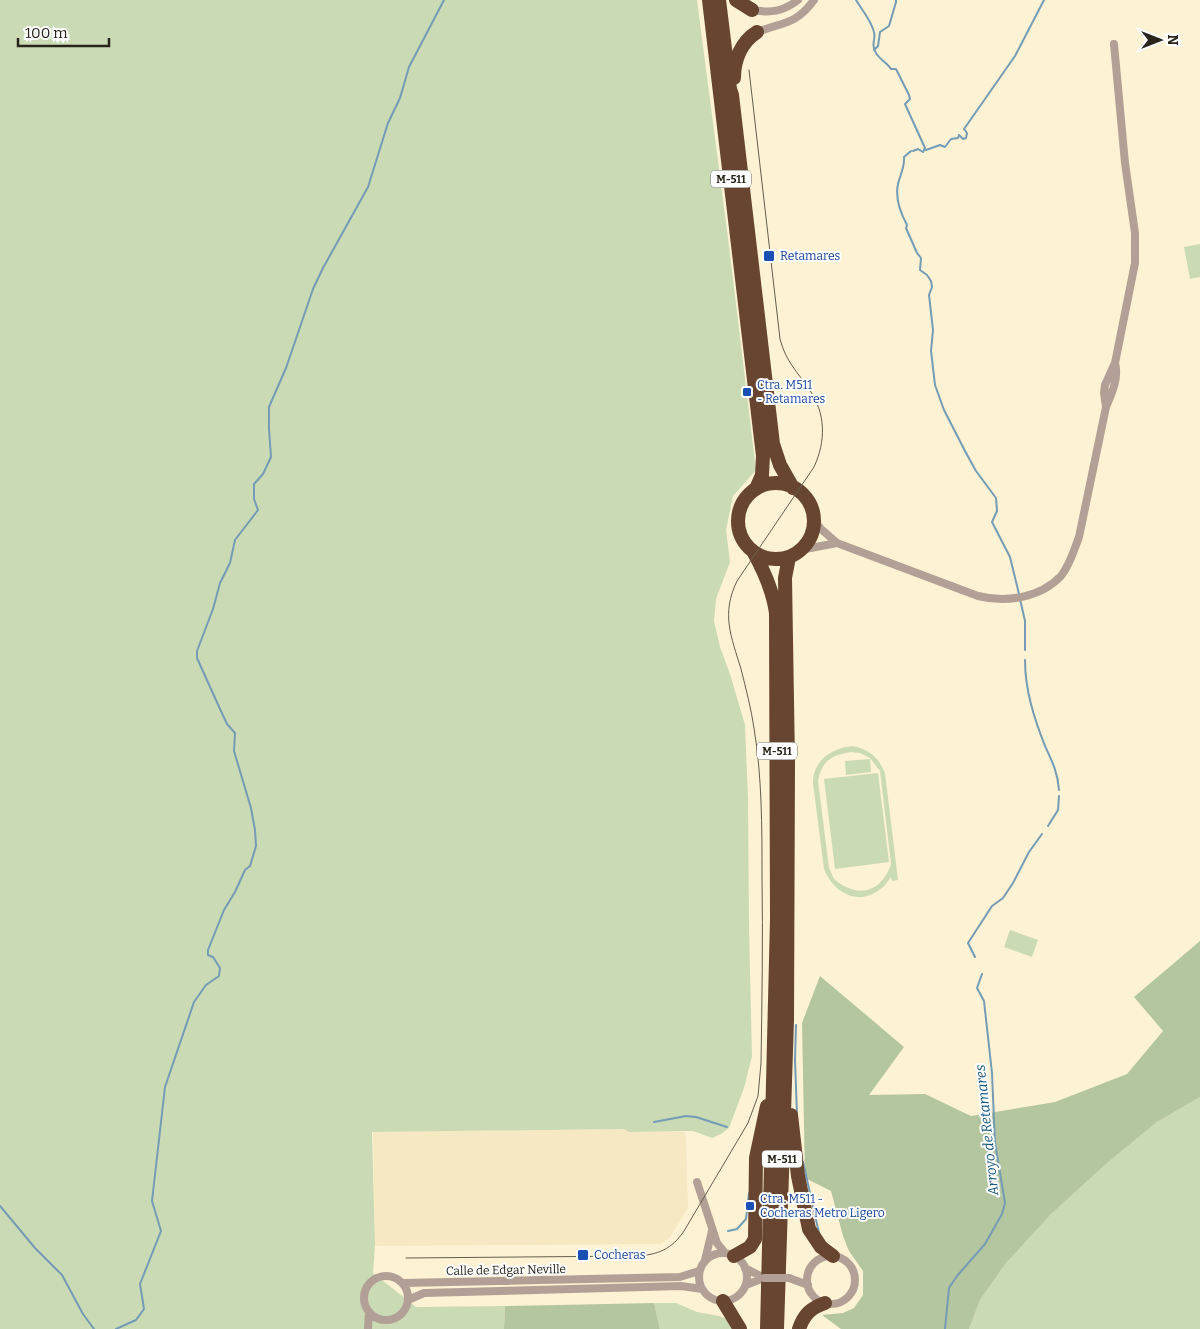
<svg xmlns="http://www.w3.org/2000/svg" width="1200" height="1329" font-family="Bitter,serif">
	<style>
		.built { fill: #f5e8c2 }
		.green { fill: #c9dab5; fill-rule: evenodd }
		.forest { fill: #b4c69f }
		.lines { fill: none; stroke-linecap: round; stroke-linejoin: round }
		.stream { stroke: #759bb5; stroke-width: 2 }
		.street { stroke: #b2a096; stroke-width: 8 }
		.highway { stroke: #674530; stroke-width: 14 }
		.tram { stroke: #645e4d; stroke-width: 1 }
		.street-bridge { stroke: #b2a096; stroke-width: 8 }
		.transit-dot { fill: #1a4fb4; stroke: #fff; stroke-width: 2 }
		.labels { text-anchor: middle; dominant-baseline: central; stroke-width: 4; stroke-linejoin: round; paint-order: stroke }
		.shield { fill: #fff; stroke: #68665e; stroke-width: 1 }
		.shield-label { font-size: 11px; font-weight: bold; fill: #282419 }
		.transit-label { font-size: 12px; fill: #164399; stroke: #fff; text-anchor: start }
		.street-label { font-size: 12px; fill: #282419; stroke: #fff }
		.water-label { font-size: 14px; font-style: italic; fill: #18587e; stroke: #fff }
	</style>
	<rect width="100%" height="100%" fill="#fdf2d3"/>
	<!-- built -->
	<path class="built" d="M624 1129 629 1132H684L686 1136 688 1208 670 1237 661 1244 375 1246 373 1132Z"/>
	<!-- green -->
	<path class="green" d="M0 0H697L729 246 756 470 733 496 726 530 730 562 716 599 714 621 720 647 730 674 745 725 748 799 749 927 752 1056 744 1088 729 1128 721 1134 712 1138 693 1131 629 1132 624 1129 372 1132 375 1245 373 1273 416 1307 505 1306 504 1329H0Z
		M1200 244V277L1190 279 1184 247Z
		M853 746C870 750 878 757 885 773L898 880 892 881 891 877C871 908 837 901 824 869L813 783C813 760 832 748 853 746ZM851 752 860 753 870 758 880 771 891 864C884 886 866 898 844 886 841 884 837 882 834 879 832 876 831 871 829 868L818 781C822 761 831 755 851 752Z
		M870 759 871 772 846 775 845 761Z
		M878 773 889 862 835 869 824 779Z
		M1010 930 1038 940 1032 957 1004 947Z
		M1200 1097V1329H969L980 1300 1006 1263 1042 1222 1106 1164 1157 1122Z
		M654 1303H676L697 1312 719 1316 730 1320 734 1329H660Z"/>
	<!-- forest -->
	<path class="forest" d="M1200 941V1097L1157 1122 1106 1164 1050 1215 1006 1263 980 1300 969 1329H841L822 1315 843 1313 854 1308 863 1295V1271L849 1251 843 1236 831 1191 805 1178 802 1023 820 976 904 1047 869 1095 925 1094 971 1116 1055 1102 1127 1074 1163 1031 1134 997Z
		M654 1303 660 1329H504L505 1306Z"/>
	<g class="lines">
		<!-- stream -->
		<path class="stream" d="M856 0C862 10 871 20 874 32 876 39 871 44 875 51 878 59 887 62 891 69H896L909 95 910 99 905 104 925 148 923 152 918 149 913 151
			M874 50 878 46 880 32 889 26 896 2V0
			M926 150 940 145 945 147 951 139 958 138 959 135 963 139 966 138 967 133 964 129 1015 56 1044 0
			M911 151 904 157C905 167 900 175 898 184 895 197 900 212 907 225L906 228 917 253 921 258 920 270 927 275 931 281 932 287 929 295 933 330 931 351 935 385 944 410 965 451 976 471 996 498 997 511 992 522 1010 557 1019 594
			M1020 599 1025 621V650
			M1025 660C1025 690 1034 718 1045 746 1052 761 1058 773 1059 790
			M1048 826 1058 810 1059 796
			M975 957 968 943 992 906 1003 898 1013 883 1029 852 1042 834
			M796 1025 795 1060 797 1115
			M654 1122 686 1116 696 1117 727 1127
			M803 1162 819 1233
			M0 1206 35 1248 62 1275 83 1314 94 1329
			M728 1231 737 1229 746 1219 749 1193
			M116 1329 136 1320 144 1309 140 1284 161 1231 152 1201 165 1087 194 1002 206 985 219 976 220 968 213 957 208 955V950L224 910 235 892 245 870 250 866 256 846 255 830 251 808 234 751 235 733 227 724 220 709 197 658V651L213 609 220 583 230 563 235 540 258 510 254 499V484L263 474 271 457 269 429V407L286 368 313 289 323 268 368 187 388 123 400 98 409 67 444 0
			M945 1329 949 1288 957 1276 985 1244 1002 1214 1005 1203 995 1143 992 1073 984 1001 977 988 982 974"/>
		<!-- street -->
		<path class="street" d="M752 10C770 13 783 12 798 0
			M757 32C783 22 796 25 814 0
			M1106 407 1104 393 1105 385 1115 363 1135 263V233L1125 163 1114 44
			M813 519 821 529 837 543
			M800 550 837 543 978 596C1006 603 1040 598 1061 576 1070 565 1074 550 1079 537L1106 407C1112 393 1119 378 1115 363
			M697 1182 717 1243 725 1253
			M699 1277a24 24 0 1 1 48 0a24 24 0 1 1-48 0Z
			M807 1280a24 24 0 1 1 48 0a24 24 0 1 1-48 0Z
			M705 1260 712 1231
			M745 1268 764 1278
			M364 1298a22 22 0 1 1 44 0a22 22 0 1 1-44 0Z
			M789 1278 808 1285
			M403 1283 680 1277 699 1271
			M746 1285 764 1278
			M408 1300 424 1293 681 1286 702 1289
			M368 1329 369 1312"/>
		<!-- highway -->
		<path class="highway" d="M709 0 763 456 762 475 756 489
			M719 0 730 89 732 95 773 444 780 465 793 488
			M736 0 752 10
			M734 78C734 60 741 42 757 32
			M738 521a38 38 0 1 1 76 0a38 38 0 1 1-76 0Z
			M754 553C765 573 773 591 776 613L777 919 767 1329
			M791 1115 798 1176 809 1229 821 1247 833 1256
			M734 1256 750 1247 755 1239 756 1158 767 1106
			M723 1301 740 1329
			M777 1329 787 1020 788 762 785 578 789 557
			M799 1329C804 1314 811 1308 825 1303"/>
		<!-- tram -->
		<path class="tram" d="M406 1258 636 1256C658 1255 672 1249 684 1231L748 1123 758 1096 761 1063C762 1000 763 938 762 876 762 827 762 777 754 728 751 708 746 689 741 669 731 636 721 614 737 581L814 467C826 441 826 413 809 389 797 371 786 362 780 339L749 70"/>
		<!-- street-bridge -->
		<path class="street-bridge" d="M764 1278H789"/>
	</g>
	<!-- markers -->
	<g class="transit-dot">
		<rect x="763" y="250" width="12" height="12" rx="2.5"/>
		<rect x="742" y="387" width="10" height="10" rx="2.5"/>
		<rect x="745" y="1201" width="10" height="10" rx="2.5"/>
		<rect x="577" y="1249" width="12" height="12" rx="2.5"/>
	</g>
	<g class="labels">
		<!-- shield labels -->
		<g class="shield">
			<rect x="711" y="170.5" width="40" height="17" rx="4"/>
			<rect x="757" y="742.5" width="40" height="17" rx="4"/>
			<rect x="762" y="1150.5" width="40" height="17" rx="4"/>
		</g>
		<g class="shield-label">
			<text x="731" y="179">M-511</text>
			<text x="777" y="751">M-511</text>
			<text x="782" y="1159">M-511</text>
		</g>
		<!-- transit labels -->
		<g class="transit-label">
			<text x="780" y="256">Retamares</text>
			<text x="757" y="385">Ctra. M511<tspan x="757" dy="14">- Retamares</tspan></text>
			<text x="760" y="1199">Ctra. M511 -<tspan x="760" dy="14">Cocheras Metro Ligero</tspan></text>
			<text x="594" y="1255">Cocheras</text>
		</g>
		<!-- street labels -->
		<g class="street-label">
			<text transform="translate(506 1270) rotate(-1)">Calle de Edgar Neville</text>
		</g>
		<!-- water labels -->
		<g class="water-label">
			<text transform="translate(987 1130) rotate(-96)">Arroyo de Retamares</text>
		</g>
	</g>
	<!-- north arrow -->
	<g transform="translate(1160 40) rotate(90)" stroke="#ffffff" stroke-width="4" paint-order="stroke">
	<path d="M0-4L9 19L0 12L-9 19Z" fill="#282419"/>
	<text y="-8" font-size="14" font-weight="bold" text-anchor="middle" fill="#282419">N</text>
	</g>
	<!-- scale -->
	<path d="M18 38v8h91v-8" fill="none" stroke="#282419" stroke-width="2.5"/>
	<text x="25" y="38" font-size="15" fill="#282419" stroke="#ffffff" stroke-width="4" paint-order="stroke">100 m</text>
</svg>
